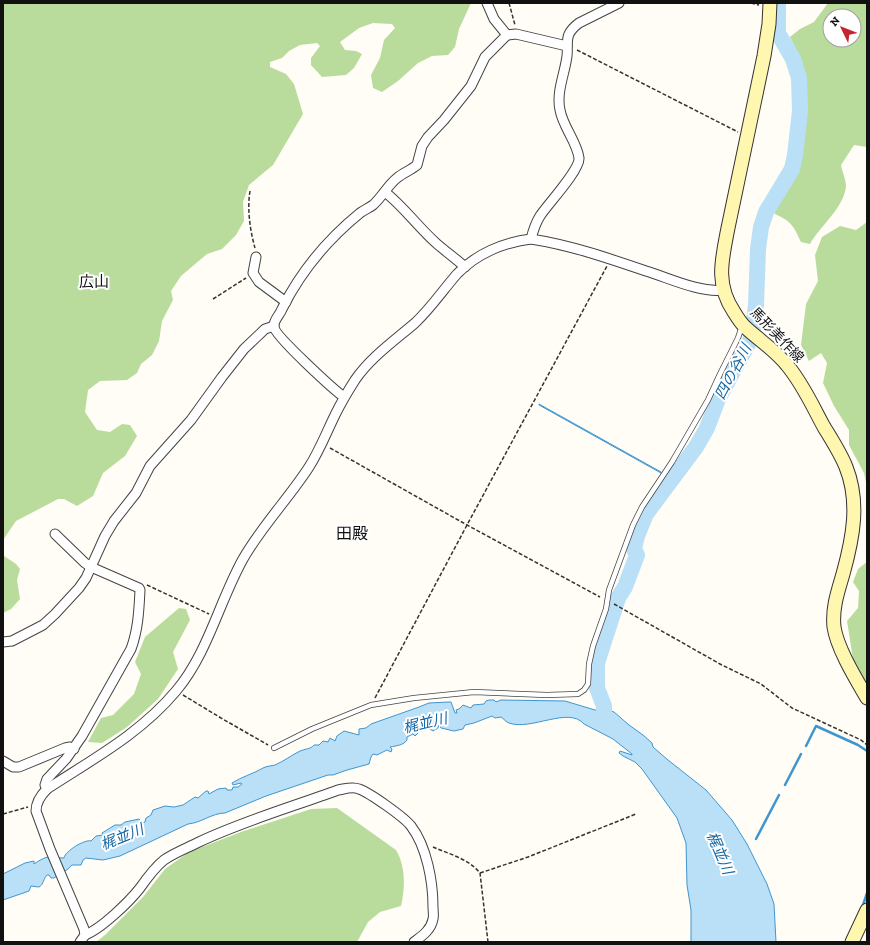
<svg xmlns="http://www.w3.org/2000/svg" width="870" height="945" font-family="'Zilla Slab','Noto Sans JP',serif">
  <rect width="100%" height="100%" fill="#fffdf5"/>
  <g fill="#b9dc9c" fill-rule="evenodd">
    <polygon points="3,3 471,3 459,29 455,47 448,55 432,56 418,63 398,81 382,92 373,88 371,75 380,58 384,40 395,28 392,24 373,23 359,28 340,42 345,50 356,51 362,54 354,68 346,75 322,77 311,65 311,58 320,46 317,43 300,45 289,51 282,58 270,62 270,67 286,74 294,84 303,114 273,165 249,185 243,202 244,221 236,235 222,249 207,254 181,276 171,291 173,300 162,321 159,341 152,355 141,364 137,373 127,380 100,381 88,390 85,412 97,430 110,432 122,424 130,425 137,436 125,456 103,473 93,496 77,506 64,499 58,499 16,521 3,540"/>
    <path d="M828,3H867V147L854,145L841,165C842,171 846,180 846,186C844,208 820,226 810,244L801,242C793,225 792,222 775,214V203L790,181L797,161L802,116L804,86L800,57L790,37L800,29L814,22ZM830,16H854V40H830Z"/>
    <polygon points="867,222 867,487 864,473 849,445 849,430 834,406 823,383 827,363 821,353 809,361 801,345 806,304 818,281 815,255 822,237 840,226 856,230"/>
    <polygon points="3,551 4,556 16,564 20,569 17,580 20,599 11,609 3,613"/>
    <polygon points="867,562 867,684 853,659 847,621 858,608 859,591 853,582 858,569"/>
    <polygon points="179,608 186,609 190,620 173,652 178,669 158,699 127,727 102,743 88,742 101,718 113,715 134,694 141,674 135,662 145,637"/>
    <path d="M337,808L396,850C406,867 405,888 401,906L380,912L368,922L357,942H96L105,935L143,897L165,869L189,852L241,832L311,809Z"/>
  </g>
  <g fill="#b9e0f7" stroke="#3f96cf">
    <polygon points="539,404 661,472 661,473 539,405"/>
    <path d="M489,700H494L496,702L501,700L565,701L595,710H598L600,707L614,712L629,725L643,735L652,743L653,747L668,760L706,790L732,820L747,844L767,884L774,904L776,942H691V910L687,885L686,843L677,818L642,769L635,762L623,756L619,753L620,751L632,755V754L613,739L584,724C569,706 531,731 509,723C506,722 504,719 501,717L495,718L492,716L474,723L465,725L463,729L454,731L441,728L439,724L438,728L433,731L428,728L421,731L418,729V733L415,736L413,734L407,737V740C404,745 396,746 390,747L392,749L391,752L387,750L377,755L373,754L371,757L369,764L347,770L333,775H328L266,796L225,813C212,813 201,823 188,824L120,856L103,860L86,858L83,860L81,865H72L68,869L54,878H51L49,875H47C43,879 44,884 39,887L31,886L29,891L3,900V874L25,863L34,861V864C40,860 46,856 53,857C57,857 59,858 64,858C65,851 85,839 91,841L96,836L103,835L102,833L115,825H121L125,822L139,819L140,820L141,823L145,822L146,818L151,815L153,810L165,806L174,807L183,805L195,797L198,798L206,791H208L209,794L218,789L226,788L227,790H232L233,787H238L242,784L241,783L233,785L232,783C241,777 253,774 263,768C267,766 271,766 275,765C284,761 292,755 300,751C305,749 311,749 314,745H319L323,741L328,742L330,738L335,741L337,736L344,731L359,735V729L366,728L371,724L419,707L429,703L449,702H451L455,713H457L456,710L459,709L463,705L471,708L473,705L484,704L486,701Z"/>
  </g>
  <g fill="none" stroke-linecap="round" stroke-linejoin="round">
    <g stroke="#3f96cf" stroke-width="2.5">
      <polyline points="806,746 816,726 858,745 867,751"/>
      <polyline points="785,785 801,754"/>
      <polyline points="756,839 779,795"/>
      <polyline points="862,908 867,893"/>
    </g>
    <polyline stroke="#b9e0f7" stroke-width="16" points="604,722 604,706 597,688 597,663 618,598 625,587 637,555 634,549 637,536 646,514 696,447 707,428 718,399 752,337 756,305 758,249 761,227 766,212 792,169 795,155 800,111 799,78 793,59 778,33 778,3"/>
    <defs>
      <polyline id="service" points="274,748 312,729 371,705 414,698 474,692 547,695 578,694 584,690 588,684 589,664 593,646 606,609 609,590 633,525 642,507 672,462 708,400 720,374 738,338 742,326"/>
      <g id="minor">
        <polyline points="487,3 494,19 507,35 516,34 567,46"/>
        <path d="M619,3L579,23C575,26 571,30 569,34C566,41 568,49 567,56C565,73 556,92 560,110C563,127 577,142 579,158C580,170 547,205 540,216C535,224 533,231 531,239C570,245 608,258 646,271C669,278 700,293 723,290"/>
        <path d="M385,192C404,207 418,227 436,243C445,251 455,258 465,267"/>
        <polyline points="256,257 253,273 259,282 286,302"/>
        <path d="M344,397C334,390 275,336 274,327C273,320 280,315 282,309C301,271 328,239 360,213C364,210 369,208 373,205C382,197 388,185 397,178C403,173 411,170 417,165L422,146L428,137L444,120L471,86L485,57L507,35"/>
        <polyline points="3,642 12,641 43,625 55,614 79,588 86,578 105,536 114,521 136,493 150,466 191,420 222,377 244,349 265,329 274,326"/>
        <polyline points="3,761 13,767 19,767 65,748 70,747 74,749"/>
        <path d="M47,789L45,785L47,779L66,759L82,736L131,649C138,630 139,611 140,590L139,588L91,567L85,563L55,534"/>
        <path d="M85,935C101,929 129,902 140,888C147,878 154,868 164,860C174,853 187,848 199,842C243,821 292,807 338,790C345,789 352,786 359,789C370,793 404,817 411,826C427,847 433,882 433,907C433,911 434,916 433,919C431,930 422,936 414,942"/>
        <path d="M80,942L85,935L84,929L50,849L36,811C36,802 41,795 47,789C93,759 141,733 176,691C208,653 219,602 243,559C261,527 289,498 309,467C320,450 327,431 336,413C342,401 348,391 355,380C371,357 394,341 415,323C431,308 443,290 457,274C476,254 504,242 531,239"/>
      </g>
      <g id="secondary">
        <path d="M770,3L769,24L764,56L728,228C722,259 715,284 734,312C737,317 741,323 745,327C759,340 775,350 787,365C803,384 813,407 824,427C832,440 841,454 846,467C860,502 853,538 843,574C838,591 832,608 834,627C837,648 856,679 867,698"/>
        <polyline points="852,942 867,910"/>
      </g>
    </defs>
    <use href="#service" stroke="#444" stroke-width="6"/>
    <use href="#minor" stroke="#444" stroke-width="11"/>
    <use href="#secondary" stroke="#333" stroke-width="15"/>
    <g stroke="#333" stroke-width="1.5" stroke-dasharray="4 2" stroke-linecap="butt">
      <polyline points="509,3 515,25"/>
      <polyline points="751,3 759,5"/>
      <polyline points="577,50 738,132"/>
      <path d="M250,191C247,209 250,230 255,248"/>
      <polyline points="213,299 246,278"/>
      <polyline points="330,448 467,525 600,597"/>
      <polyline points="147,585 209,614"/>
      <polyline points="614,604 720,664 761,684 792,708 861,740 867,745"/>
      <polyline points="183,695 221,718 268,745"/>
      <polyline points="375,698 467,525 607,266"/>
      <polyline points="3,814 28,807"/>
      <path d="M433,847C449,854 469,859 480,873L488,942"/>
      <polyline points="480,873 528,857 636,814"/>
    </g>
    <use href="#service" stroke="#fff" stroke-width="4.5"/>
    <use href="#minor" stroke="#fff" stroke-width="9"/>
    <use href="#secondary" stroke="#fff6b0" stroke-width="13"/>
  </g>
  <g text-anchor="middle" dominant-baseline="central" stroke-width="4" stroke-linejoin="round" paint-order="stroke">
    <g font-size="14" fill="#111" stroke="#fff">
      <text transform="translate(777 335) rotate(46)">馬形美作線</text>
    </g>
    <g font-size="15" fill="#111" stroke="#fff">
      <text x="94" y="282">広山</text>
    </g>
    <g font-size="15" font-style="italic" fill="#1768a6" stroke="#fff">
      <text transform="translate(733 372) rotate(-62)">四の谷川</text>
      <text transform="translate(425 723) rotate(-13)">梶並川</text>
      <text transform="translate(122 837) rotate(-22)">梶並川</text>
      <text transform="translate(720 853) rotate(67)">梶並川</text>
    </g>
    <g font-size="16" fill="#111" stroke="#fff">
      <text x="352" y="533">田殿</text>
    </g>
  </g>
  <rect width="870" height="945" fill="none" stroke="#111111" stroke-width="8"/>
  <g transform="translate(842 28) rotate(313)"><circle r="19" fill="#ffffff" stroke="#a0a0a0"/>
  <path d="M0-3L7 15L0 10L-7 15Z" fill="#c4262e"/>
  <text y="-6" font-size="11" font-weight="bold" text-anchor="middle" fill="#111111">N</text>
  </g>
</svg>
